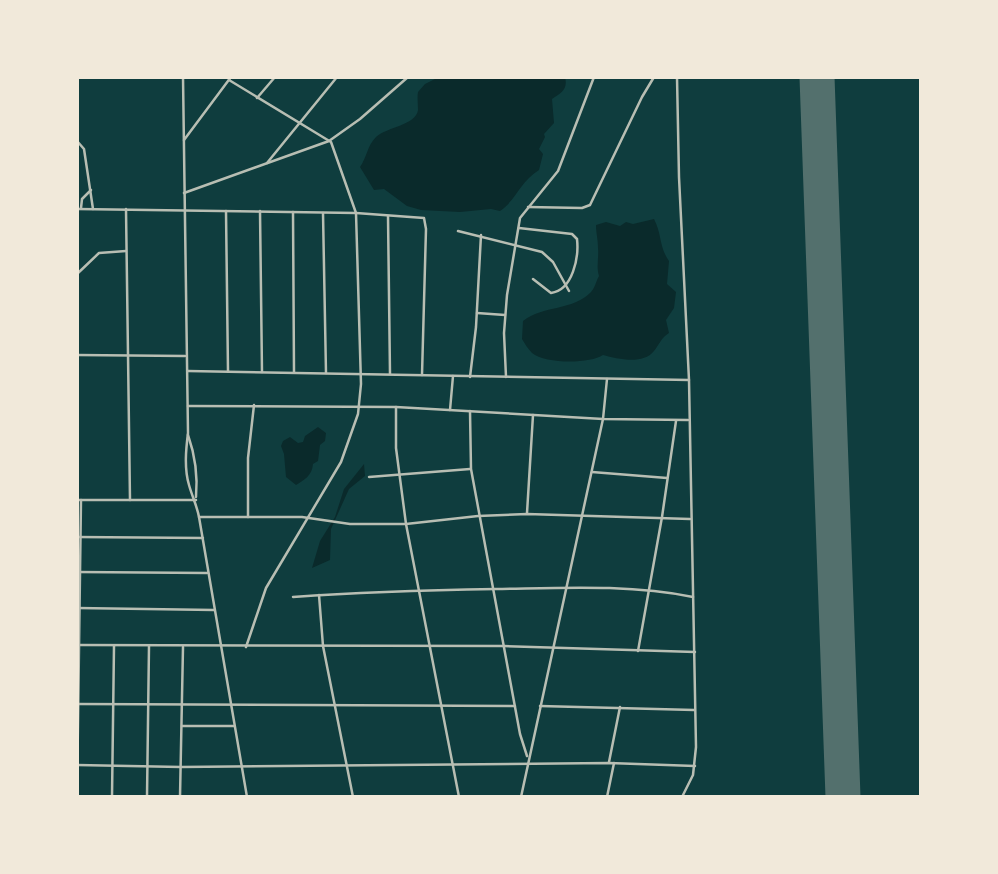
<svg xmlns="http://www.w3.org/2000/svg" width="998" height="874" font-family="'Space Grotesk',sans-serif">
  <rect width="100%" height="100%" fill="#0f3d3e"/>
  <g fill="#0a2a2b">
    <path d="M439,77H565C568,89 562,93 552,99L554,123L544,134L545,137L539,149L543,154L539,170C519,183 517,199 500,211L491,209L460,212L421,210L407,206L384,189L374,190L360,167C367,157 367,146 376,137C387,127 416,125 418,110C418,104 417,98 418,92L425,84Z"/>
    <path d="M654,219C662,234 659,247 669,261L667,284L676,292L674,308L666,320L669,333C661,338 659,345 654,351C643,365 618,359 603,355C590,364 545,364 532,353C528,349 525,344 522,339L523,321C543,305 573,311 591,292C595,288 596,281 599,276C596,267 599,258 598,248C598,239 596,233 596,225L606,222L620,226L626,222L633,224Z"/>
    <path d="M318,427L326,433L325,441L320,445L318,461L313,464C312,476 304,480 296,485L286,477L284,454L281,446L283,441L290,437L298,443L303,442L305,436Z"/>
    <polygon points="364,464 365,476 349,489 331,529 330,560 312,568 320,541 335,517 344,489"/>
  </g>
  <g fill="none" stroke-linecap="round" stroke-linejoin="round">
    <polyline stroke="#53706d" stroke-width="35" points="817,77 843,797"/>
    <g stroke="#b8beb3" stroke-width="2.5">
      <polyline points="677,77 679,177 689,380 696,747 693,775 682,797"/>
      <polyline points="229,80 331,142 356,213 361,384 358,414 341,462 266,588 246,647"/>
      <polyline points="257,98 275,77"/>
      <polyline points="184,140 231,77"/>
      <polyline points="77,141 84,149 93,209"/>
      <polyline points="267,163 337,77"/>
      <polyline points="528,207 582,208 590,205 642,97 654,77"/>
      <polyline points="81,208 82,199 91,190"/>
      <polyline points="77,209 356,213 424,218 426,229 422,375"/>
      <polyline points="126,209 130,500"/>
      <polyline points="226,211 228,371"/>
      <polyline points="260,211 262,372"/>
      <polyline points="293,212 294,372"/>
      <polyline points="323,213 326,373"/>
      <polyline points="388,216 390,374"/>
      <path d="M519,228L572,234L577,239C579,257 573,290 551,293L533,279"/>
      <polyline points="458,231 542,252 553,262 569,291"/>
      <polyline points="77,274 99,253 126,251"/>
      <polyline points="477,313 505,315"/>
      <polyline points="77,355 185,356"/>
      <polyline points="188,371 689,380"/>
      <polyline points="470,377 476,327 481,235"/>
      <polyline points="506,377 504,333 507,295 520,218 558,171 594,77"/>
      <polyline points="188,406 396,407 603,419 688,420"/>
      <polyline points="396,407 396,448 406,524 459,797"/>
      <polyline points="450,410 453,376"/>
      <polyline points="470,411 471,469 520,734 527,756"/>
      <polyline points="592,472 667,478"/>
      <polyline points="369,477 470,469"/>
      <polyline points="77,500 196,500"/>
      <polyline points="527,513 533,415"/>
      <polyline points="199,517 302,517 350,524 406,524 478,516 527,514 690,519"/>
      <polyline points="248,517 248,458 254,405"/>
      <polyline points="77,537 203,538"/>
      <polyline points="77,572 207,573"/>
      <polyline points="319,595 323,646 353,797"/>
      <path d="M293,597C360,592 428,590 496,589C561,588 629,584 693,597"/>
      <polyline points="77,608 214,610"/>
      <polyline points="77,645 504,646 695,652"/>
      <polyline points="638,651 662,517 676,421"/>
      <polyline points="77,704 515,706"/>
      <polyline points="540,706 694,710"/>
      <polyline points="182,726 234,726"/>
      <polyline points="609,762 620,707"/>
      <polyline points="77,765 181,767 609,763 695,766"/>
      <polyline points="77,797 81,500"/>
      <polyline points="112,797 114,646"/>
      <polyline points="147,797 149,646"/>
      <polyline points="180,797 183,647"/>
      <polyline points="521,797 603,419 607,379"/>
      <polyline points="607,797 614,763"/>
    </g>
    <g stroke="#b8beb3" stroke-width="2.5">
      <path d="M183,77L188,433C186,449 184,468 189,485C192,496 197,506 199,517L247,797"/>
      <polyline points="184,193 329,141 360,119 408,77"/>
      <path d="M188,435C195,455 198,475 196,497"/>
    </g>
  </g>
  <rect width="998" height="874" fill="none" stroke="#f1e9da" stroke-width="158"/>
</svg>
